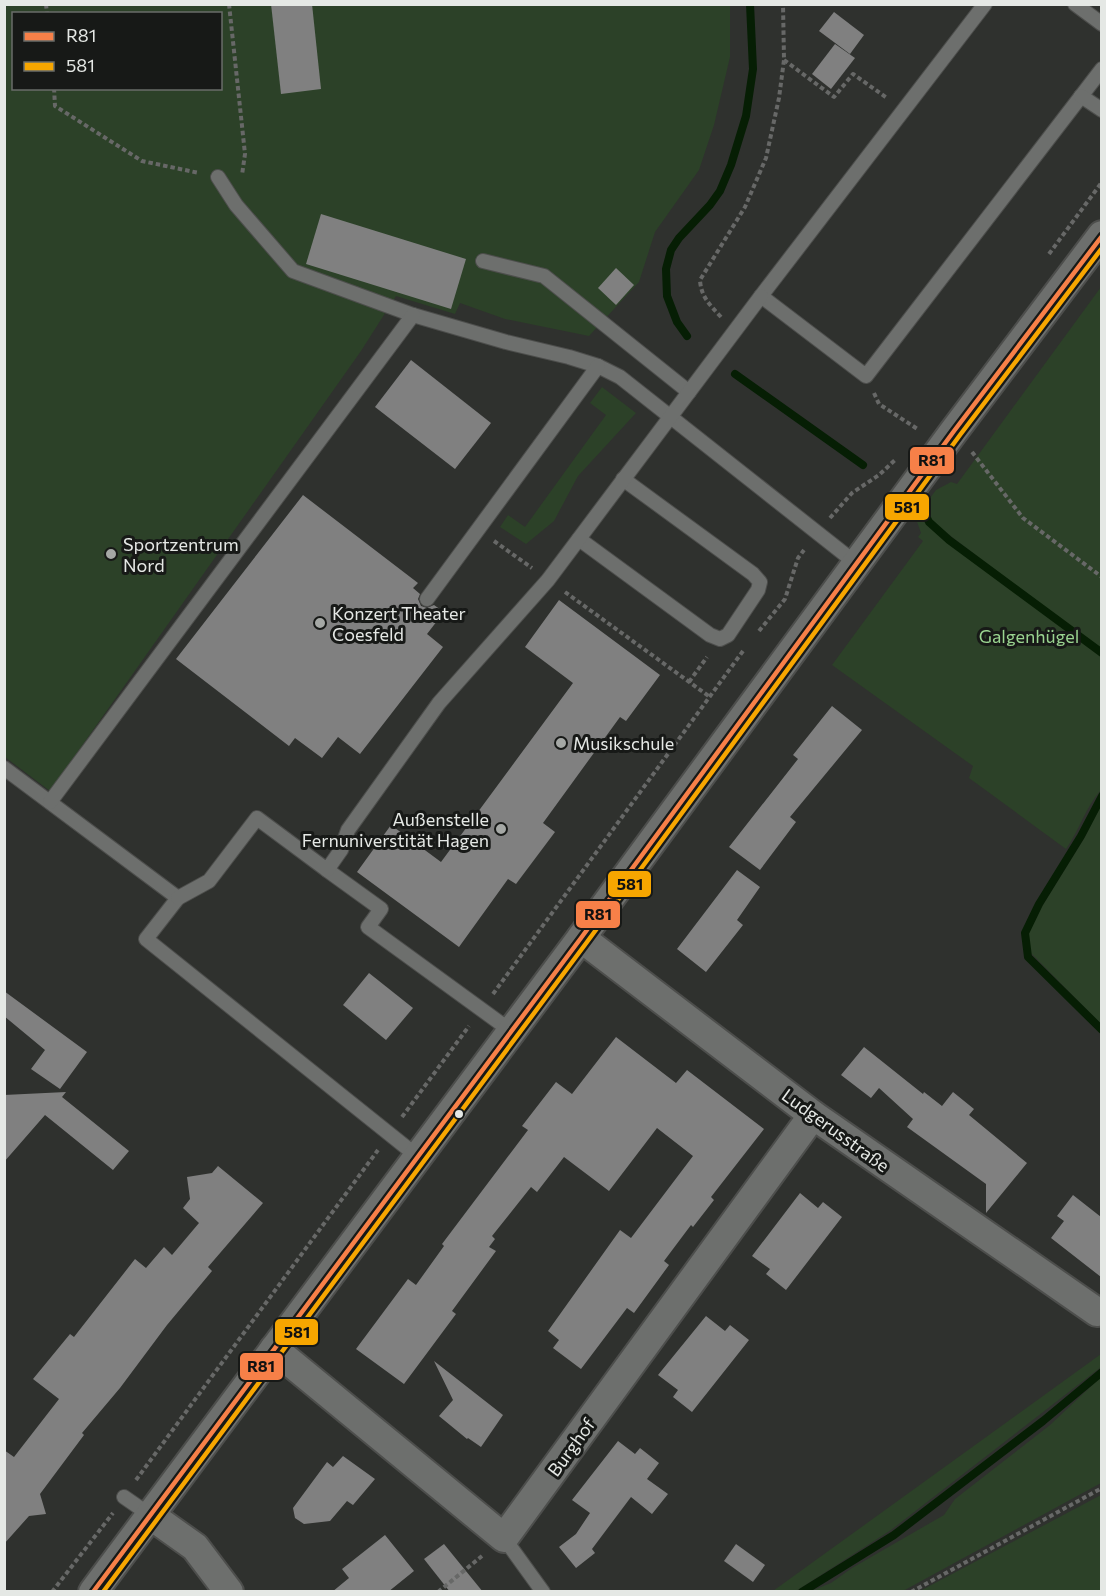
<svg xmlns="http://www.w3.org/2000/svg" width="1106" height="1596" font-family="Commissioner,sans-serif">
  <rect width="100%" height="100%" fill="#2f312e"/>
  <g fill="#2c4128" fill-rule="evenodd">
    <path d="M5,5H730V57L714,125L699,170L655,232L639,282L589,336L505,319L460,303L455,314L396,296L361,351L50,791L5,757ZM14,14H220V88H14Z"/>
    <path d="M1101,287V648L1065,622L1068,632L1101,657V790C1086,806 1079,831 1066,849L969,778L973,766L832,665L923,541L918,537L921,533L916,519L922,511L928,524L946,542L1022,598H1032L931,521L924,506L936,490L951,482L957,484Z"/>
    <polygon points="602,387 636,413 578,476 554,521 526,544 500,527 508,515 525,527 606,415 590,403"/>
    <polygon points="1101,804 1101,1024 1031,953 1027,937 1041,908 1085,837"/>
    <polygon points="1101,1354 1101,1367 891,1530 796,1591 773,1591"/>
    <polygon points="1101,1377 1101,1483 903,1591 811,1591 831,1583 852,1568 944,1515 955,1499 1050,1425"/>
    <polygon points="1101,1495 1101,1591 920,1591"/>
  </g>
  <g fill="none" stroke-linecap="round" stroke-linejoin="round">
    <g stroke="#061e04" stroke-width="8">
      <polyline points="687,336 677,322 667,296 666,269 671,250 679,238 710,205 720,191 731,165 746,116 753,69 750,4"/>
      <polyline points="735,374 863,465"/>
      <polyline points="923,510 929,522 949,540 1102,653"/>
      <polyline points="1102,796 1081,836 1039,904 1025,933 1028,957 1102,1030"/>
      <polyline points="802,1592 894,1535 1043,1421 1102,1372"/>
    </g>
  </g>
  <g fill="#808080">
    <polygon points="271,4 312,4 321,89 281,94"/>
    <polygon points="834,12 864,35 850,54 819,31"/>
    <polygon points="835,44 855,58 831,89 812,74"/>
    <polygon points="321,214 466,259 451,309 306,264"/>
    <polygon points="616,268 634,285 616,305 598,288"/>
    <polygon points="411,360 491,423 455,469 375,407"/>
    <polygon points="303,495 418,583 413,588 420,594 418,599 421,606 427,608 434,605 444,612 427,634 443,647 360,754 338,737 322,758 295,738 289,746 176,659"/>
    <polygon points="559,600 660,675 626,721 620,717 543,823 555,832 516,884 508,879 459,947 357,872 391,825 441,862 573,683 525,647"/>
    <polygon points="832,706 862,730 790,817 796,822 760,870 729,847 798,759 793,755"/>
    <polygon points="737,870 760,887 737,920 743,925 706,972 677,949"/>
    <polygon points="369,973 413,1008 386,1040 343,1005"/>
    <polygon points="4,991 87,1052 60,1089 31,1069 45,1050 4,1016"/>
    <polygon points="616,1037 676,1083 687,1070 764,1129 711,1197 714,1200 693,1227 691,1225 664,1261 669,1265 634,1313 627,1308 581,1369 553,1348 559,1340 548,1331 620,1230 631,1238 693,1156 657,1128 609,1191 564,1157 537,1192 531,1187 492,1236 495,1239 489,1247 496,1251 452,1311 456,1314 404,1384 356,1349 408,1279 416,1285 444,1246 442,1244 528,1130 522,1126 556,1082 572,1094"/>
    <polygon points="864,1047 923,1094 924,1092 942,1106 953,1092 974,1109 969,1115 1027,1163 986,1213 986,1184 907,1127 913,1119 879,1088 871,1098 841,1075"/>
    <polygon points="66,1092 62,1097 129,1151 113,1170 45,1115 4,1162 4,1095"/>
    <polygon points="218,1166 263,1203 208,1267 212,1271 167,1325 120,1388 82,1433 84,1435 40,1494 46,1514 29,1516 4,1544 4,1450 14,1457 59,1399 33,1379 70,1334 74,1337 135,1259 146,1268 164,1247 172,1255 199,1223 183,1208 190,1199 187,1177 212,1173"/>
    <polygon points="800,1193 818,1208 823,1202 842,1217 786,1290 766,1274 770,1269 752,1256"/>
    <polygon points="1073,1195 1101,1217 1101,1277 1051,1238 1064,1221 1057,1216"/>
    <polygon points="706,1316 725,1331 730,1325 749,1340 692,1412 673,1397 678,1390 658,1375"/>
    <polygon points="434,1361 503,1415 481,1447 468,1438 467,1439 439,1416 453,1400"/>
    <polygon points="618,1441 635,1454 640,1448 659,1463 647,1479 668,1494 652,1514 631,1497 592,1549 595,1553 576,1568 559,1547 576,1534 590,1513 572,1500"/>
    <polygon points="343,1456 375,1479 353,1505 347,1501 330,1521 304,1524 295,1518 293,1508 327,1462 333,1467"/>
    <polygon points="385,1535 414,1571 388,1592 332,1592 349,1578 342,1569"/>
    <polygon points="444,1544 483,1592 450,1592 424,1559"/>
    <polygon points="736,1544 765,1565 753,1582 724,1561"/>
  </g>
  <g fill="none" stroke-linecap="round" stroke-linejoin="round">
    <defs>
      <g id="lane">
        <polyline points="985,4 761,296 866,376 1102,69"/>
        <polyline points="1075,4 1102,24"/>
        <polyline points="1081,96 1102,110"/>
        <polyline points="218,177 236,205 293,271 413,315 506,342 569,357 598,366 620,377 857,564"/>
        <polyline points="483,261 544,276 689,392"/>
        <polyline points="579,539 710,635 720,639 728,635 758,590 760,582 753,574 623,479"/>
        <polyline points="427,599 598,366"/>
        <polyline points="4,768 178,898 146,939 417,1156"/>
        <polyline points="50,802 413,315"/>
        <polyline points="327,870 381,909 368,927 511,1031"/>
        <polyline points="178,898 209,881 257,818 327,870 341,850 348,830 439,703 548,580 761,296"/>
        <polyline points="124,1497 150,1515"/>
        <polyline points="504,1538 543,1592"/>
      </g>
      <g id="street">
        <polyline points="581,938 813,1115 1097,1312"/>
        <polyline points="274,1349 504,1538 813,1115"/>
        <polyline points="150,1515 195,1547 229,1592"/>
        <polyline points="93,1592 581,938 954,431 1102,235"/>
      </g>
    </defs>
    <use href="#lane" stroke="#4d4e4c" stroke-width="16"/>
    <use href="#street" stroke="#4d4e4c" stroke-width="32"/>
    <g stroke="#676867" stroke-width="4" stroke-dasharray="4.5 3" stroke-linecap="butt">
      <polyline points="46,4 47,14"/>
      <polyline points="229,4 245,154 242,175"/>
      <polyline points="784,60 834,97 853,74 887,98"/>
      <polyline points="54,88 55,106 142,161 199,173"/>
      <polyline points="1049,254 1102,182"/>
      <path d="M721,317C710,305 701,297 700,280L745,207L766,158L779,98L784,60L783,4"/>
      <polyline points="874,393 879,404 919,430"/>
      <polyline points="972,452 1023,518 1102,577"/>
      <polyline points="830,518 852,493 879,475 895,460"/>
      <polyline points="494,541 532,568"/>
      <polyline points="565,592 710,697"/>
      <polyline points="759,631 785,599 798,558 804,550"/>
      <polyline points="689,682 707,657"/>
      <polyline points="493,994 743,651"/>
      <polyline points="402,1117 469,1026"/>
      <polyline points="136,1480 378,1150"/>
      <polyline points="52,1592 113,1513"/>
      <polyline points="438,1592 482,1556"/>
      <polyline points="911,1592 1102,1488"/>
    </g>
    <use href="#lane" stroke="#6d6f6d" stroke-width="14"/>
    <use href="#street" stroke="#6d6f6d" stroke-width="28"/>
    <defs>
      <polyline id="bus-1" points="93,1592 581,938 954,431 1102,236"/>
      <polyline id="bus-2" points="103,1592 587,942 960,435 1102,248"/>
    </defs>
    <use href="#bus-1" stroke="#171917" stroke-width="9"/>
    <use href="#bus-2" stroke="#171917" stroke-width="9"/>
    <use href="#bus-1" stroke="#f78048" stroke-width="4.5"/>
    <use href="#bus-2" stroke="#f7a600" stroke-width="4.5"/>
  </g>
  <g fill="#a5a8a5" stroke="#171917" stroke-width="2">
    <circle cx="111" cy="554" r="6"/>
    <circle cx="320" cy="623" r="6"/>
    <circle cx="561" cy="743" r="6"/>
    <circle cx="501" cy="829" r="6"/>
  </g>
  <circle fill="#e5e8e5" stroke="#171917" stroke-width="2" cx="459" cy="1114" r="5"/>
  <g text-anchor="middle" dominant-baseline="central" stroke-width="6" stroke-linejoin="round" paint-order="stroke">
    <g font-size="18" fill="#e5e8e5" stroke="#171917" text-anchor="start">
      <text x="123" y="544">Sportzentrum<tspan x="123" dy="21">Nord</tspan></text>
      <text x="332" y="613">Konzert Theater<tspan x="332" dy="21">Coesfeld</tspan></text>
      <text x="573" y="743">Musikschule</text>
      <text x="489" y="819" text-anchor="end">Außenstelle<tspan x="489" dy="21">Fernuniverstität Hagen</tspan></text>
    </g>
    <g font-size="18" fill="#9ad490" stroke="#171917">
      <text x="1029" y="636">Galgenhügel</text>
    </g>
    <g font-size="18" fill="#e5e8e5" stroke="#171917">
      <text transform="translate(836 1130) rotate(36)">Ludgerusstraße</text>
      <text transform="translate(571 1447) rotate(-54)">Burghof</text>
    </g>
  </g>
  <g stroke="#171917" stroke-width="2">
    <rect x="909" y="446" width="46" height="29" rx="6" fill="#f78048"/>
    <rect x="884" y="493" width="46" height="28" rx="6" fill="#f7a600"/>
    <rect x="607" y="870" width="45" height="28" rx="6" fill="#f7a600"/>
    <rect x="575" y="900" width="46" height="29" rx="6" fill="#f78048"/>
    <rect x="274" y="1318" width="45" height="28" rx="6" fill="#f7a600"/>
    <rect x="239" y="1352" width="45" height="29" rx="6" fill="#f78048"/>
  </g>
  <g font-size="16" text-anchor="middle" font-weight="bold" fill="#111">
    <text x="932" y="466">R81</text>
    <text x="907" y="513">581</text>
    <text x="630" y="890">581</text>
    <text x="598" y="920">R81</text>
    <text x="297" y="1338">581</text>
    <text x="261" y="1372">R81</text>
  </g>
  <rect width="1106" height="1596" fill="none" stroke="#e5e8e5" stroke-width="12"/>
  <rect x="12" y="12" width="210" height="78" fill="#171917" stroke="#696c69" stroke-width="1.5"/>
  <rect x="24" y="32" width="30" height="9" fill="#f78048" stroke="#696c69" stroke-width="1.5"/>
  <text x="66" y="42" font-size="18" fill="#e5e8e5">R81</text>
  <rect x="24" y="62" width="30" height="9" fill="#f7a600" stroke="#696c69" stroke-width="1.5"/>
  <text x="66" y="72" font-size="18" fill="#e5e8e5">581</text>
</svg>
